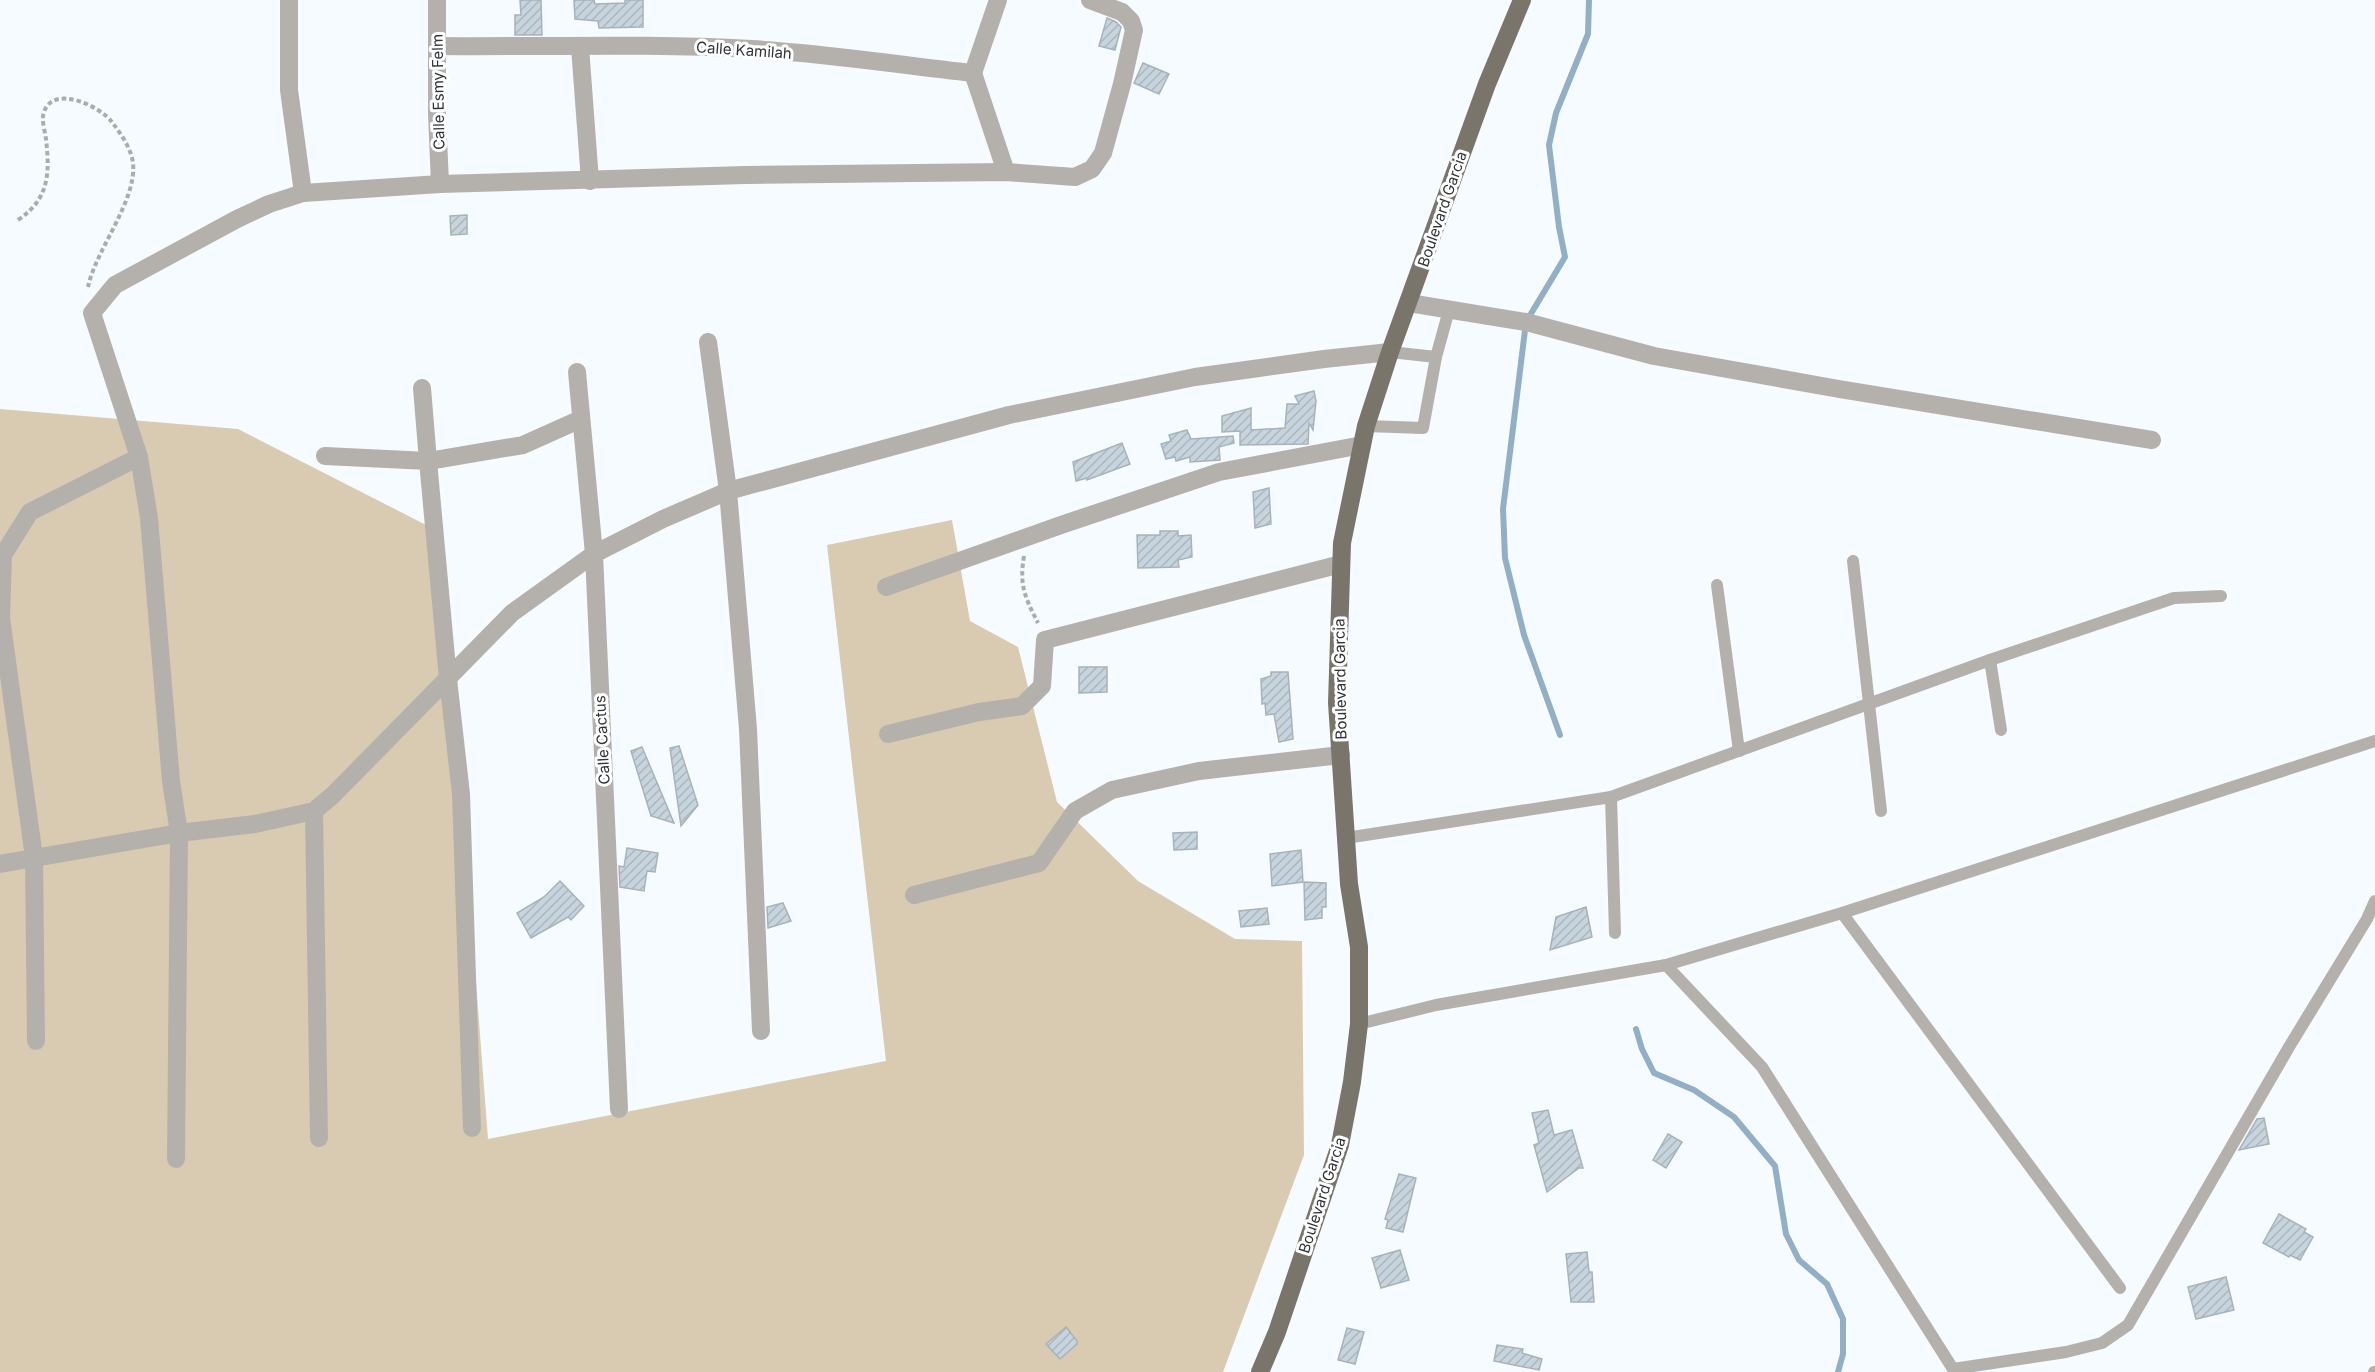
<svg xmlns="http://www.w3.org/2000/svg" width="2375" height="1372" font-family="Inter,sans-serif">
  <defs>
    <pattern id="building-hatch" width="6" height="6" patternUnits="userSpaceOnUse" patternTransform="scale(1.5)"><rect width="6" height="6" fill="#c7d4dd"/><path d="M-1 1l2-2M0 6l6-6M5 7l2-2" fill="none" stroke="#abb7be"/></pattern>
  </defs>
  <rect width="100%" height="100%" fill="#f6fbff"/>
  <polygon fill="#d8cbb1" points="0,409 238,429 432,528 447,604 488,1139 886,1061 827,545 952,520 970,621 1018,647 1057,802 1138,881 1235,939 1302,941 1304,1155 1223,1372 0,1372"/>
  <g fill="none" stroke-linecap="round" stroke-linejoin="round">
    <g stroke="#92afc5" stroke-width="6">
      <polyline points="1560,735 1524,635 1505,558 1503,509 1526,322 1565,257 1559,227 1549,145 1556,113 1588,34 1589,0"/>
      <polyline points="1636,1029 1642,1049 1654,1073 1694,1090 1734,1117 1775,1166 1786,1234 1799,1260 1827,1284 1843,1319 1843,1354 1838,1372"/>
    </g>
  </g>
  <g fill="url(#building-hatch)" stroke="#a7b3bc" stroke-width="1.5">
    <polygon points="520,0 541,0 542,35 515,35 515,15 521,15"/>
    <polygon points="574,0 594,0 595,4 625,3 625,0 643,0 643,27 599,28 598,21 575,19"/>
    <polygon points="1107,18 1116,22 1121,27 1115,50 1099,46"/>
    <polygon points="1143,63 1169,74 1159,94 1134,83"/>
    <polygon points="467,215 467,234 451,235 450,216"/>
    <polygon points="1314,391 1316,401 1313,430 1309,423 1308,444 1240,445 1240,431 1222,432 1222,416 1251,408 1251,430 1285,428 1287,404 1299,404 1295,396"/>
    <polygon points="1187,430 1191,439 1233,436 1234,443 1219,447 1220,460 1190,462 1190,457 1176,461 1175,457 1166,459 1161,444 1171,441 1169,435"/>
    <polygon points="1122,443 1130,464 1087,480 1087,478 1076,481 1073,462"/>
    <polygon points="1269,488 1271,524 1255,528 1253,492"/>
    <polygon points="1160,531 1178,531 1178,536 1191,535 1192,557 1178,560 1179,567 1138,568 1137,535 1160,535"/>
    <polygon points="1079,667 1107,667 1107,692 1079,693"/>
    <polygon points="1271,672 1288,672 1293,739 1279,742 1274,714 1266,715 1265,703 1262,704 1261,679 1271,676"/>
    <polygon points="679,746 698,805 681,826 670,748"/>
    <polygon points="642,747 674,823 651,816 631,751"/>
    <polygon points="1197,832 1197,849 1174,850 1173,833"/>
    <polygon points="627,848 658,853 655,872 647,871 644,891 620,887 619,866 624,867"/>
    <polygon points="1301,850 1303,882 1272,886 1270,854"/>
    <polygon points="560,881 584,906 571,920 568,917 531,938 517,913 544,897"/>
    <polygon points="1304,882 1326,883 1326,907 1322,907 1322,918 1305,920"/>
    <polygon points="783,903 791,921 768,928 767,907"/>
    <polygon points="1586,907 1592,937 1550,950 1556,917"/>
    <polygon points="1267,908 1269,924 1241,927 1239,911"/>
    <polygon points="1548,1110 1554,1135 1572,1130 1583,1168 1579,1168 1547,1192 1534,1145 1539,1143 1532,1113"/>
    <polygon points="2264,1118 2269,1144 2239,1150 2257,1119"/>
    <polygon points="1668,1134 1682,1142 1666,1168 1653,1160"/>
    <polygon points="1399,1174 1416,1178 1403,1232 1386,1228 1388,1220 1385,1219"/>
    <polygon points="2279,1214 2306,1229 2304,1232 2313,1237 2300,1260 2290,1255 2289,1257 2263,1243"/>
    <polygon points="1400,1250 1409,1280 1381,1288 1372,1258"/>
    <polygon points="1587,1252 1589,1272 1592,1272 1594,1302 1571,1302 1566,1254"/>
    <polygon points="2226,1277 2234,1310 2196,1319 2188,1287"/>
    <polygon points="1066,1327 1077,1341 1077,1344 1060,1359 1046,1344"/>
    <polygon points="1347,1328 1364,1332 1355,1364 1338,1360"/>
    <polygon points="1497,1345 1523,1349 1522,1353 1542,1359 1539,1370 1494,1361"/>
  </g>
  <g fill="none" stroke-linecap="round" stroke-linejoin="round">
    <g stroke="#a8adb1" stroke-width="4" stroke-dasharray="4.5 3" stroke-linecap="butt">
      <path d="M18,220C49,199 50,174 46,139C45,131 41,120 44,112C53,84 100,106 112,122C121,134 131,148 133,163C137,201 96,249 88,287"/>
      <path d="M1024,556C1019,586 1025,597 1038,623"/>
    </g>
    <g stroke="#b4b1ac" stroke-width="12">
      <polyline points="1390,352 1436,357"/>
      <polyline points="1366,426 1423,428 1436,357 1449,310"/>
      <polyline points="1853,561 1881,811"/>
      <polyline points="1717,585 1739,751"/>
      <polyline points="1990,660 2001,730"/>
      <polyline points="1611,797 1615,933"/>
      <polyline points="1346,838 1611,797 1990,660 2174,598 2221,596"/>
      <polyline points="1842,913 2120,1288"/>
      <polyline points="1666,965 1842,913 2375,741"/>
      <polyline points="1359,1024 1436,1005 1666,965 1762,1067 1953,1369 2066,1352 2102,1343 2128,1325 2289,1047 2367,919 2375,901"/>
      <polyline points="2374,1372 2375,1372"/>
    </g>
    <g stroke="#b4b1ac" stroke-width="18">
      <polyline points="289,0 289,90 303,193"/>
      <polyline points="437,0 437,114 440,184"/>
      <path d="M437,46C542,47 647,43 751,49C825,53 899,65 973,73"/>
      <polyline points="580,47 590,181"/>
      <polyline points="973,73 1006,172"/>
      <polyline points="973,73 998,0"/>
      <polyline points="1409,303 1526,322 1654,356 1839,389 2152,440"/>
      <polyline points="708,342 728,491 748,729 761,1031"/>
      <polyline points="577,372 594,554 619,1109"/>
      <polyline points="422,388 428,461 523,445 581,419"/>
      <polyline points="325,456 428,461 448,679 461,794 472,1128"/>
      <polyline points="886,587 1061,525 1219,472 1362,445"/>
      <polyline points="888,734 979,712 1022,706 1042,686 1045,640 1341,564"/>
      <polyline points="314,811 319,1138"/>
      <polyline points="0,864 179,833 255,824 314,811 333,795 512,613 594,554 663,519 728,491 1009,415 1195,377 1324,359 1390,352"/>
      <polyline points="914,895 1039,863 1075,811 1112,790 1199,771 1341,755"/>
      <polyline points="36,1041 34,857 1,618 3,555 30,512 139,457"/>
      <polyline points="176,1159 179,833 171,781 149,518 139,457 92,313 115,285 237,219 269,204 303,193 440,184 745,175 1006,172 1075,177 1092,169 1103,153 1122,84 1134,30 1131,21 1122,12 1090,0"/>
    </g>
    <polyline stroke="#7a756b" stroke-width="18" points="1260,1372 1277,1332 1340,1145 1352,1082 1359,1024 1359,947 1349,884 1337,703 1342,543 1366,426 1390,352 1487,84 1522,0"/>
  </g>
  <g text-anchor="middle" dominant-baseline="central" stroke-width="6" stroke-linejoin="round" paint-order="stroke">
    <g font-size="15" fill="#2f3438" stroke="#fff">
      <text transform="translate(744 50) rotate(4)">Calle Kamilah</text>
      <text transform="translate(438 92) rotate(-91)">Calle Esmy Felm</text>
      <text transform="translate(1442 209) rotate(-71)">Boulevard Garcia</text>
      <text transform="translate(1340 679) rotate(-91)">Boulevard Garcia</text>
      <text transform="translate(602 740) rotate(-93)">Calle Cactus</text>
      <text transform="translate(1322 1195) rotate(-72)">Boulevard Garcia</text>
    </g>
  </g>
</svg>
